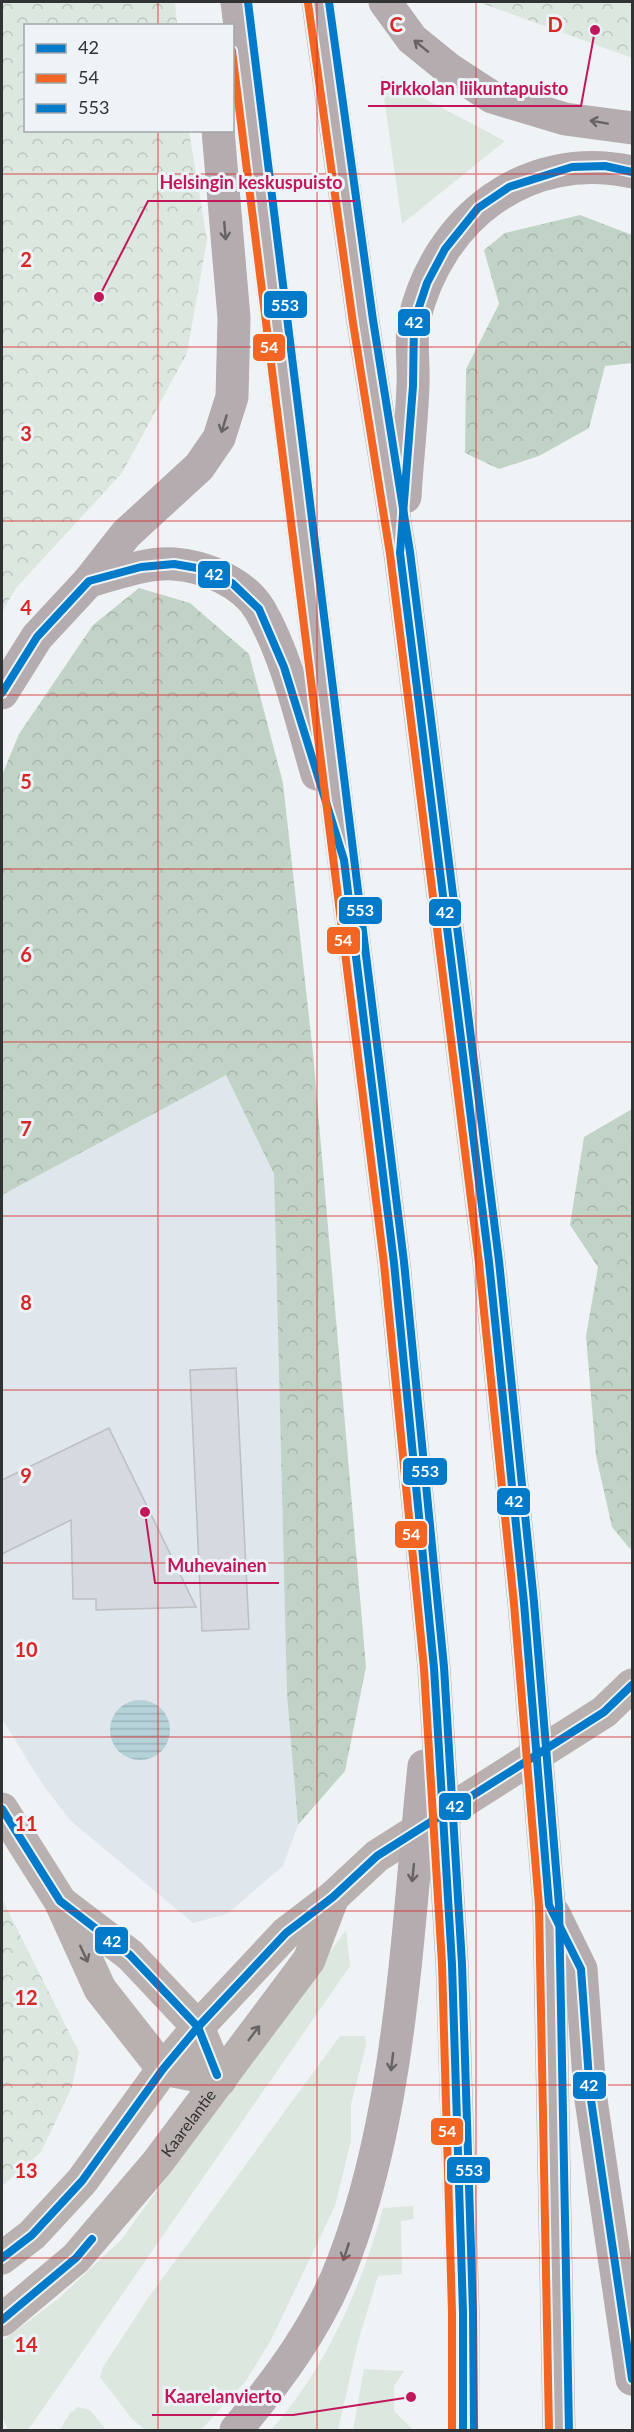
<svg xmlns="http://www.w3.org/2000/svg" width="634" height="2432" font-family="Lato,sans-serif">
  <defs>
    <pattern id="forest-crowns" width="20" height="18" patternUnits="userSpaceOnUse" patternTransform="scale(1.5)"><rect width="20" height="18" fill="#c1d3c6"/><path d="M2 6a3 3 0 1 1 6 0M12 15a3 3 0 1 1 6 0" fill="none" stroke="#a6b6ab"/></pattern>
    <pattern id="park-crowns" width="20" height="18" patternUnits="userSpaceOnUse" patternTransform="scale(1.5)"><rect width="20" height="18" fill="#dce7e0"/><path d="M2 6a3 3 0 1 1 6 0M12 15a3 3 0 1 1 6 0" fill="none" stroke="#bdc7c1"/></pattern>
    <pattern id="water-rules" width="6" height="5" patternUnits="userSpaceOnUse" patternTransform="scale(1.5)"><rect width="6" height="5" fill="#b4d2d8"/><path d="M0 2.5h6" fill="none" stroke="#9bb5ba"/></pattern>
  </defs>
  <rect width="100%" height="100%" fill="#f0f3f5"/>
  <polygon fill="#dfe6ec" points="226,1074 274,1174 287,1695 298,1825 283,1866 227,1914 193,1923 70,1820 43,1785 2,1719 2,1195"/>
  <g fill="#dce7e0">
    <polygon points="381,76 505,141 402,224"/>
    <polygon points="346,1930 350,1966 28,2430 8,2430 2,2416 2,2341 58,2299 121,2240"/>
    <polygon points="340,2036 365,2036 366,2046 351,2104 351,2141 335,2206 271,2340 246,2381 201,2430 145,2430 132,2419 100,2377 103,2367 148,2298"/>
    <path d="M413,2206L414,2219L401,2221L402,2274L378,2276L358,2342L338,2430H271C324,2372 363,2284 383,2208Z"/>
    <polygon points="364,2369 404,2371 394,2386 394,2411 413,2430 353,2430"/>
    <polygon points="78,2407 90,2410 106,2430 60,2430 70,2413"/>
  </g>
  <g fill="url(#forest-crowns)">
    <polygon points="580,215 632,235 632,363 605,366 589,428 539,456 499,469 465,453 466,369 499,304 484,250 505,233"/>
    <polygon points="139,588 190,603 249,654 283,783 313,1053 366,1667 345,1771 298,1825 287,1695 274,1174 226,1075 2,1195 2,775 19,734 93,625"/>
    <polygon points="632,1109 632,1544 630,1549 612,1527 596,1456 586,1336 598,1267 570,1225 584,1137"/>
  </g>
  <g fill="url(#park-crowns)">
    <polygon points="2,2 175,2 177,25 26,26 26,130 189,131 207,240 187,353 122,473 16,588 2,612"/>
    <polygon points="478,2 632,2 632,58 481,3"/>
    <polygon points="2,1899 79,2052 72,2087 41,2152 2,2186"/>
  </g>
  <circle fill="url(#water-rules)" cx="140" cy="1730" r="30"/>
  <g fill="#d4dae0" stroke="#bdbfc1" stroke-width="1.5">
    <polygon points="236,1368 249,1629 202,1631 190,1370"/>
    <polygon points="109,1428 196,1607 96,1610 96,1599 73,1599 71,1520 2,1554 2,1480"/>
  </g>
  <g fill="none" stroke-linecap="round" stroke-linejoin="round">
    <g stroke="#b9b0b0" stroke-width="33">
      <polyline points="2,1809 60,1901 100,1989 163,2069 220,2080"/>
      <polyline points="63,1904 130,1955 198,2027 220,2080"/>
      <polyline points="2,2258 32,2235 82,2181 163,2069 198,2027 286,1933 333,1897 377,1856 604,1712 632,1685"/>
      <path id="s1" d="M2,2320L76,2258L157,2163L309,1960L333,1897"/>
    </g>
    <g stroke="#b4acae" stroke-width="33">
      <polyline points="237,2 394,1263 434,1668 452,1964 463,2312 463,2430"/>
      <polyline points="318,2 363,322 400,553 489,1262 524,1603 549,1905 559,2430"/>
      <polyline points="385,2 412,39 449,69 492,97 565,119 632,128"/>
      <path d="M405,497C407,459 412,422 413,384C414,364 410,340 414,320C438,218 527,149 632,172"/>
      <path d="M89,581C116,574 146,562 174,564C205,566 244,583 260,610C288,659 301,720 317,774"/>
      <polyline points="2,693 37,637 89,581 126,534 199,467 219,438 232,397 234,318 218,130"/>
      <polyline points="554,1914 581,1969 590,2093 632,2379"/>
      <path d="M236,2430C279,2379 319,2325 343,2262C402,2109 407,1928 424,1766"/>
    </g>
    <defs>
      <g id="bus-1">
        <polyline points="632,172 605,166 572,167 509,187 478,208 445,249 427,283 414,322 413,386 400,553 489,1262 524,1603 549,1905 581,1969 590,2093 632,2379"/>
        <polyline points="2,693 37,637 89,581 141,567 174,564 203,569 232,583 259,609 284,667 344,860 394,1263 434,1668 452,1964 463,2312 463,2430"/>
        <polyline points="2,1809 60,1901 130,1955 198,2027 217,2075"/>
        <polyline points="2,2258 32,2235 82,2181 163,2069 198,2027 286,1933 333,1897 377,1856 604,1712 632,1685"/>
        <polyline points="2,2320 76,2258 92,2239"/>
      </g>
      <g id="bus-2">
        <polyline points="308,3 353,323 390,554 479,1263 514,1604 539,1906 549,2430"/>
        <polyline points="232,51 384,1264 424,1669 442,1964 452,2312 452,2430"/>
      </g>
      <g id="bus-3">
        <polyline points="248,2 404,1262 444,1667 462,1964 473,2312 474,2430"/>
        <polyline points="329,2 373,320 410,552 499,1261 534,1602 559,1905 569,2430"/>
      </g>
    </defs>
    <use href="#bus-1" stroke="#eef3f7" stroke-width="12"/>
    <use href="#bus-2" stroke="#eef3f7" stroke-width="12"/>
    <use href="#bus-3" stroke="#eef3f7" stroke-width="12"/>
    <use href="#bus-1" stroke="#007ac9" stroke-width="8"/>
    <use href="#bus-2" stroke="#f26522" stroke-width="8"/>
    <use href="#bus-3" stroke="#007ac9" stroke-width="8"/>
  </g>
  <defs><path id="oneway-shaft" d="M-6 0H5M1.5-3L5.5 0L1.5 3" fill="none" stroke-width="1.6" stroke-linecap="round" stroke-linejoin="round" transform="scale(1.5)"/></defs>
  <g stroke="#656365">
    <use href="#oneway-shaft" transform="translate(421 46) rotate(-141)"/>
    <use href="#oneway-shaft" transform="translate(599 122) rotate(-170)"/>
    <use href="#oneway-shaft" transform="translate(225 231) rotate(85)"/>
    <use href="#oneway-shaft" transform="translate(224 424) rotate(107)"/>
    <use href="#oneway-shaft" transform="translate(413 1873) rotate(96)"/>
    <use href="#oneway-shaft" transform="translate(392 2062) rotate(97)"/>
    <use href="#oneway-shaft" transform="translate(346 2252) rotate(108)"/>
  </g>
  <g stroke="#676466">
    <use href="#oneway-shaft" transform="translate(84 1954) rotate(65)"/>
    <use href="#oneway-shaft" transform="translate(254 2033) rotate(-53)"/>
  </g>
  <path fill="none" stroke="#d62828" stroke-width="1.5" stroke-opacity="0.55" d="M158,2V26M317,2V2430M476,2V2430M158,130V2430M2,174H632M2,347H632M2,521H632M2,695H632M2,869H632M2,1042H632M2,1216H632M2,1390H632M2,1563H632M2,1737H632M2,1911H632M2,2085H632M2,2258H632"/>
  <g text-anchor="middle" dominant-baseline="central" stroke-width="6" stroke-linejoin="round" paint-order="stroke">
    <g font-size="16" fill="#303234" stroke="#eef3f7">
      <text stroke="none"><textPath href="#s1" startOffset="272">Kaarelantie</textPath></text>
    </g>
  </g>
  <g font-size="20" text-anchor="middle" font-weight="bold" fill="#d62828" stroke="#eef3f7" stroke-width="6" stroke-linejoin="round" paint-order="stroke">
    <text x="396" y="32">C</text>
    <text x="555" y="32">D</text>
    <text x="26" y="267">2</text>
    <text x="26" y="441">3</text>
    <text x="26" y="615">4</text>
    <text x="26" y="789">5</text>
    <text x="26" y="962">6</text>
    <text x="26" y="1136">7</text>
    <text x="26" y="1310">8</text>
    <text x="26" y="1483">9</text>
    <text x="26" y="1657">10</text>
    <text x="26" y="1831">11</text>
    <text x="26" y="2005">12</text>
    <text x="26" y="2178">13</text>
    <text x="26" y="2352">14</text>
  </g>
  <path fill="none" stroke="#c2185b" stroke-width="2" d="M595 30L581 106H368M99 297L148 201H355M145 1512L155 1583H279M411 2397L293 2415H152"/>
  <g fill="#c2185b" stroke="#eef3f7" stroke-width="2">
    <circle cx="595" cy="30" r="6"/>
    <circle cx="99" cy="297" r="6"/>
    <circle cx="145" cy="1512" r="6"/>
    <circle cx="411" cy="2397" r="6"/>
  </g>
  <g font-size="18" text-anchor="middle" font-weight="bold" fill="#c2185b" stroke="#eef3f7" stroke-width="6" stroke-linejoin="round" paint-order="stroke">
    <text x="474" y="95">Pirkkolan liikuntapuisto</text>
    <text x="251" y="189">Helsingin keskuspuisto</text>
    <text x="217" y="1572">Muhevainen</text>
    <text x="223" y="2403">Kaarelanvierto</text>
  </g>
  <g stroke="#eef3f7" stroke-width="2">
    <rect x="263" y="290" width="45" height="29" rx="6" fill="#007ac9"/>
    <rect x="397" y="308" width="34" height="29" rx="6" fill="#007ac9"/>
    <rect x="252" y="333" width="34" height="29" rx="6" fill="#f26522"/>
    <rect x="197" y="560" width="34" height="29" rx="6" fill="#007ac9"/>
    <rect x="338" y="896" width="45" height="29" rx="6" fill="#007ac9"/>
    <rect x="428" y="898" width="34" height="29" rx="6" fill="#007ac9"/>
    <rect x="326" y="926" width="35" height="29" rx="6" fill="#f26522"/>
    <rect x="402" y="1457" width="46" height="29" rx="6" fill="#007ac9"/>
    <rect x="496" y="1487" width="35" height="29" rx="6" fill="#007ac9"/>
    <rect x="394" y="1520" width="34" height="29" rx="6" fill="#f26522"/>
    <rect x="438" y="1792" width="34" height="29" rx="6" fill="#007ac9"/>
    <rect x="94" y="1926" width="35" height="29" rx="6" fill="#007ac9"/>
    <rect x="572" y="2071" width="35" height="29" rx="6" fill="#007ac9"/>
    <rect x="430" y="2117" width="34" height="29" rx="6" fill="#f26522"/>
    <rect x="446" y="2156" width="45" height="28" rx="6" fill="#007ac9"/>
  </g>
  <g font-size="16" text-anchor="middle" font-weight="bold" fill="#fff">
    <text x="285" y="311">553</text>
    <text x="414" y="328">42</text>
    <text x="269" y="353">54</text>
    <text x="214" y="580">42</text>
    <text x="360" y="916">553</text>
    <text x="445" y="918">42</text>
    <text x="343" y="946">54</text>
    <text x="425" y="1477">553</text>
    <text x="514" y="1507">42</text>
    <text x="411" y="1540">54</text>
    <text x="455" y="1812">42</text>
    <text x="112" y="1947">42</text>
    <text x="589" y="2091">42</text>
    <text x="447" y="2137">54</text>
    <text x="469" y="2176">553</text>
  </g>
  <rect width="634" height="2432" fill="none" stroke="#303234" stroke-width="6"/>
  <rect x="24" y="24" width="210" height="108" fill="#eef3f7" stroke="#a2a6a9" stroke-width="1.5"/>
  <rect x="36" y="44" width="30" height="9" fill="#007ac9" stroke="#a2a6a9" stroke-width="1.5"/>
  <text x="78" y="54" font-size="18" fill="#303234">42</text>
  <rect x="36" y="74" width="30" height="9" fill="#f26522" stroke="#a2a6a9" stroke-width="1.5"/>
  <text x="78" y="84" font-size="18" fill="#303234">54</text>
  <rect x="36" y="104" width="30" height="9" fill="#007ac9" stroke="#a2a6a9" stroke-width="1.5"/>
  <text x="78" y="114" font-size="18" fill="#303234">553</text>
</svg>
